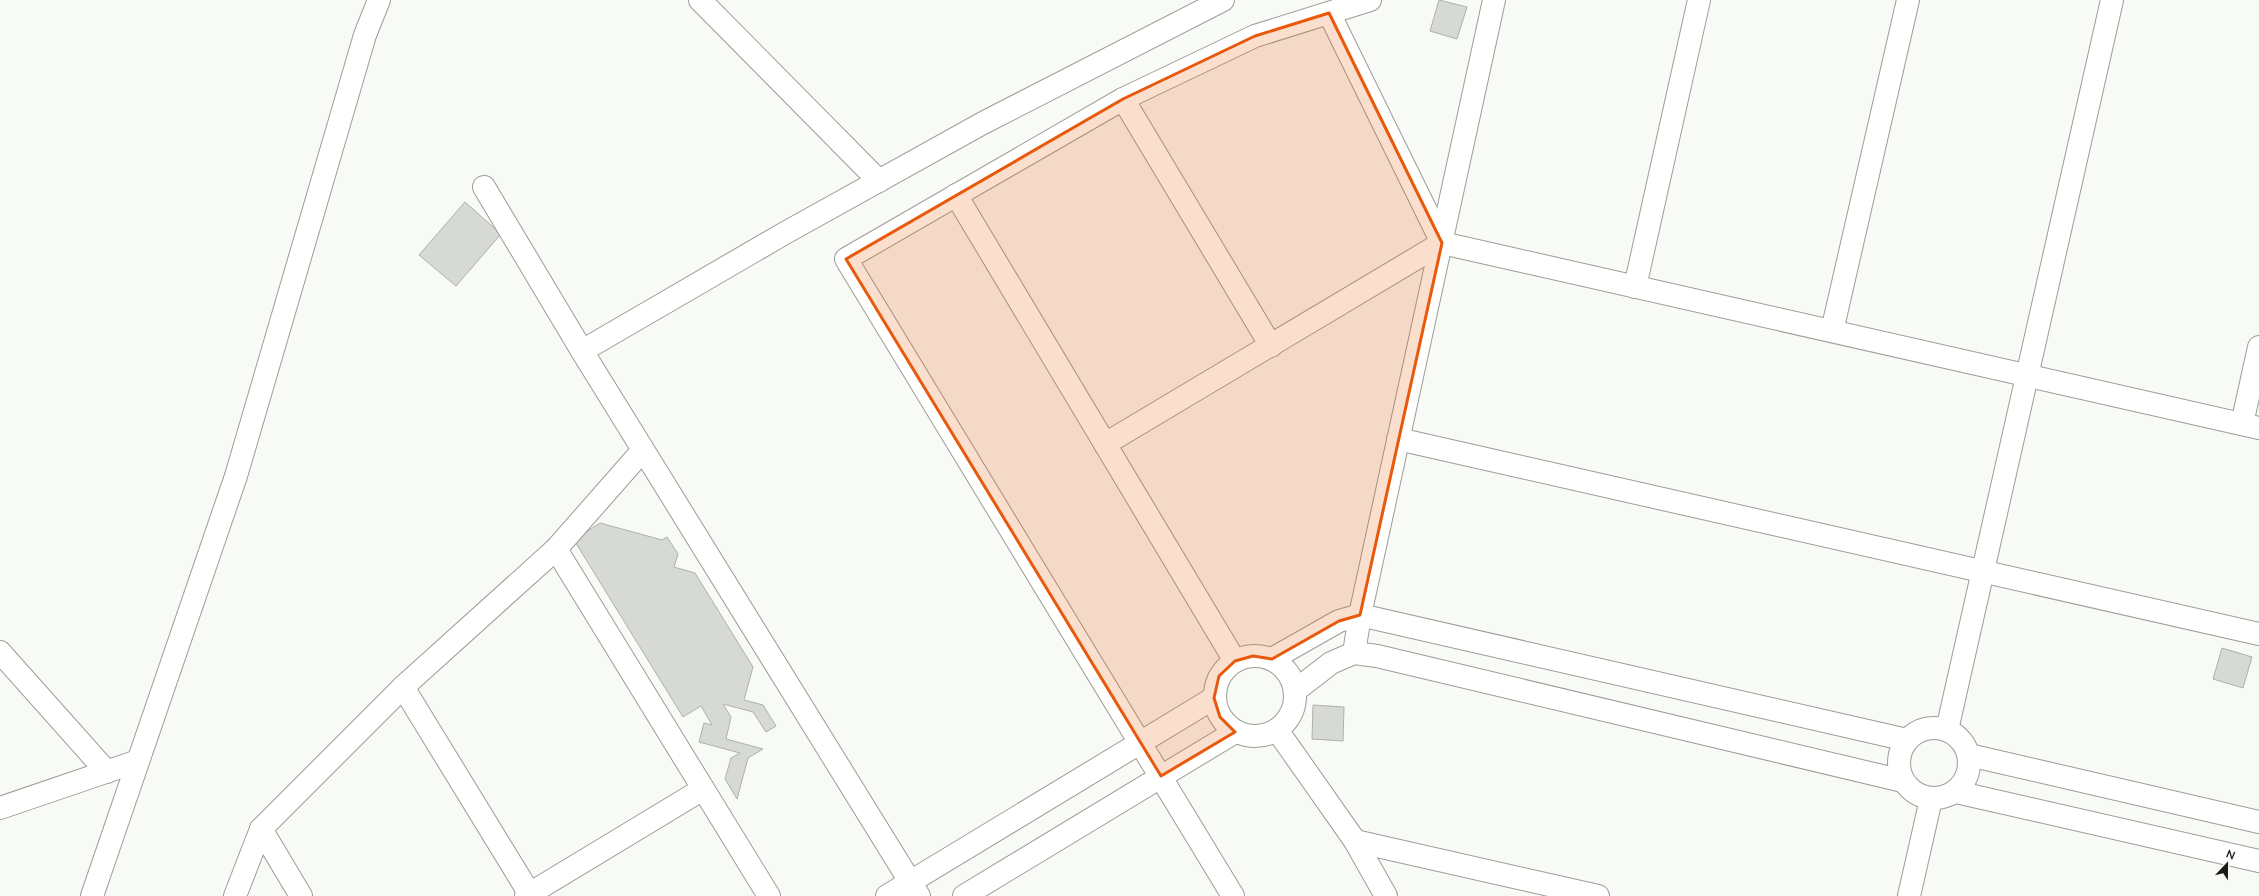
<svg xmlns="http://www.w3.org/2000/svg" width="2259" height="896" font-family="Lato,sans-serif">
  <rect width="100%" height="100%" fill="#f8faf5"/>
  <g fill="#d7d9d4" stroke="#aeb0ab">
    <polygon points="1439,0 1467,7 1457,39 1430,31"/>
    <polygon points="465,202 501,234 456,286 419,255"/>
    <polygon points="600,523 662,540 667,537 678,554 674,567 695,573 753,667 744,700 763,705 776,726 766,732 753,712 723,704 731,717 726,739 763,749 748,758 737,799 725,779 731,758 740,753 699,742 704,723 712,725 701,706 683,717 574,540"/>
    <polygon points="2222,648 2252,657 2243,688 2213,679"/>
    <polygon points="1313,705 1344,707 1343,741 1312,739"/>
  </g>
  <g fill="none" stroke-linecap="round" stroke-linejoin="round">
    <defs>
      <g id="minor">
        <polyline points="700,0 879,181"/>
        <polyline points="1329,13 1442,243"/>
        <polyline points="1123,99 1271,346"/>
        <polyline points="484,187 582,351 919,896"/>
        <polyline points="956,195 1235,661"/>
        <polyline points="1635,287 1699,0"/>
        <polyline points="1832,331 1908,0"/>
        <polyline points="582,351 785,233 983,123 1223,0"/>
        <polyline points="2242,424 2259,347"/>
        <polyline points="1398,439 2259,634"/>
        <polyline points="1105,444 1442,243 2259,428"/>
        <polyline points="556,549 769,896"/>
        <polyline points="0,652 107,772"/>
        <polyline points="1354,653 1360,615 1494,0"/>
        <polyline points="403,687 531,896"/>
        <polyline points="1277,730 1355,841 1386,896"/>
        <polyline points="1947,730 2112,0"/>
        <polyline points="0,808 138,761"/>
        <polyline points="261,829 301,896"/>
        <polyline points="1355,841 1598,896"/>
        <polyline points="235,896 261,829 403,687 556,549 643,450"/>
        <polyline points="526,896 703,789"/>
        <polyline points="1233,896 846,259 1123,99 1255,36 1370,0"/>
        <polyline points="1909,896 1931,799"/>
      </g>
      <g id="tertiary">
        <circle cx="1255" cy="696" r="40"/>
        <polyline points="1272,659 1339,621 1360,615 1907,740"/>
        <polyline points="1296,690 1331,663 1354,653 1377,656 1903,781"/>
        <circle cx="1934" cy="763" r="35"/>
        <polyline points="1969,755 2259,822"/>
        <polyline points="1956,792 2259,861"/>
        <polyline points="92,896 236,476 365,35 379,0"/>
        <polyline points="887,896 1214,698"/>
        <polyline points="964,896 1235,732"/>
      </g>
    </defs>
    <use href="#minor" stroke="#9b9d99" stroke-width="24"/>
    <use href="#tertiary" stroke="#9b9d99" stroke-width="24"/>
    <use href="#minor" stroke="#fff" stroke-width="22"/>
    <use href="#tertiary" stroke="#fff" stroke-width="22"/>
  </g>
  <path fill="#e8590c" fill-opacity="0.2" stroke="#e8590c" stroke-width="3" stroke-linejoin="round" d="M1329,13L1442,243L1360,615L1339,621L1272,659L1253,656L1235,661L1219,676L1214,698L1220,717L1235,732L1161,776L846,259L1123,99L1255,36Z"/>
  <g transform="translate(2227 864) rotate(22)" stroke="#f8faf5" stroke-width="3" paint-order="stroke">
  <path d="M0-3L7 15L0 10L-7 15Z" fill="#1a1b19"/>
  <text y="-6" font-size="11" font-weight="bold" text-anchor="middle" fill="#1a1b19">N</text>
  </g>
</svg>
